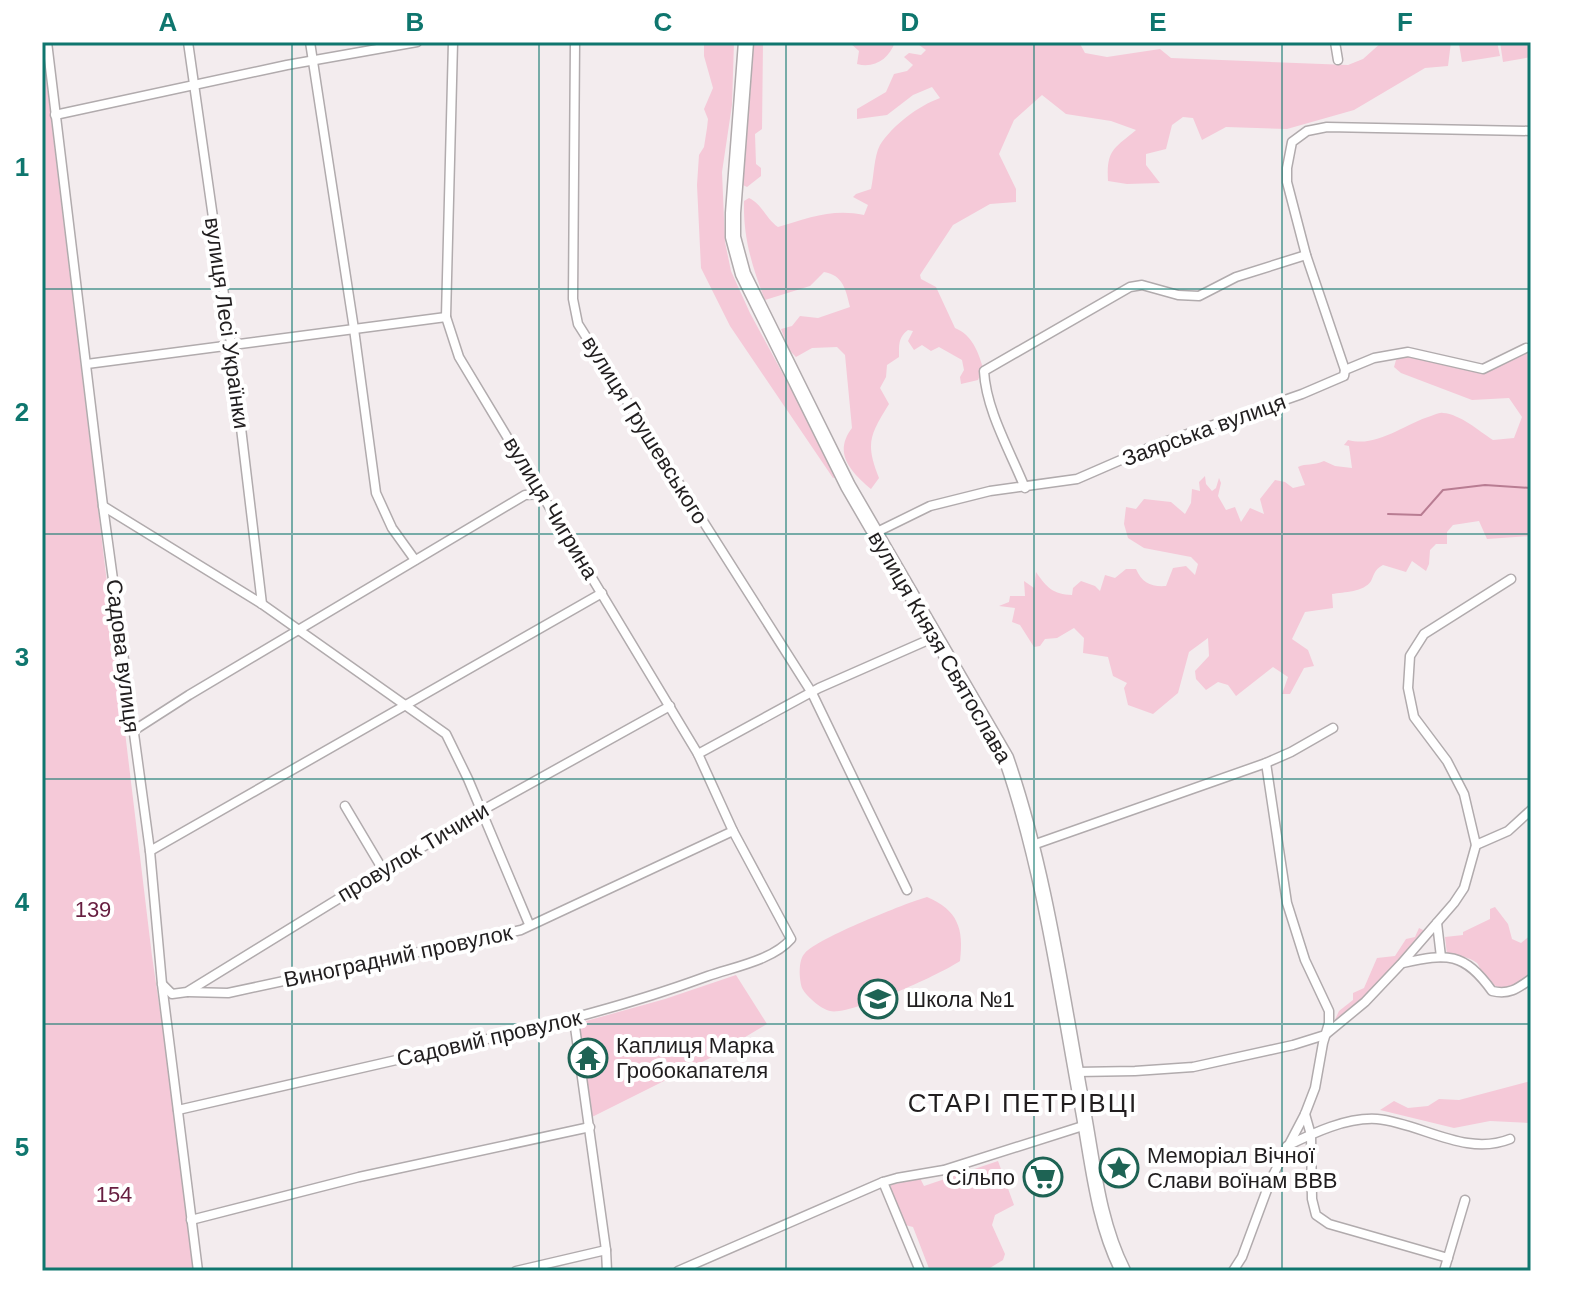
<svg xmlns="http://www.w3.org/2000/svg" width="1573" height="1313" font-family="Arial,sans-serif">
  <rect width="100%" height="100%" fill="#f3ecee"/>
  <g fill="#f5c9d8">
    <polygon points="704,42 734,42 732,105 722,172 725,242 731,271 750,313 838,476 833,478 730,326 701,268 697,185 699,155 704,147 707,128 708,119 704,109 713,88 704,56"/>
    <polygon points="754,42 763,42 762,129 755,134 756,164 761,168 761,176 747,187 743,185"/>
    <path d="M849,42H895C889,59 874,69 857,64L859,51Z"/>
    <path d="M915,42H1079L1085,53L1107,57L1160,49L1171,58L1348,65L1363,59L1382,42H1451L1448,66L1425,68L1354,110L1287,129L1226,127L1202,140L1193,118L1183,117L1172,125L1166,149L1146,154V165L1160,183L1127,184L1108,181C1106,149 1115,148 1136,130L1111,121L1066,114L1042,95L1014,120L999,154L1016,189V202L990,204L953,225L920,275L921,279L936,287L955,328C972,335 978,351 983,368L978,380L961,384L960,377L964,370L962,360L939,347L931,351L922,345L914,350L908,341L913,331L908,330C898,337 899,346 899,357L887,365L886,377L880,388L889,404C870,435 865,443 879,478L871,489C850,471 833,453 852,428L845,355L837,347L812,348L796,357L789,350L781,329L792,326L800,316L818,318L850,307C846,290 843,275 824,272L810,286L765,300C752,267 743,237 744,201L749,198C762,204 766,219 778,227C808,218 833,208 864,215L868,205L853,197L856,194L871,189C874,176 874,156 880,145C893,125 918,106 940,98L932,87L913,95L887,115L857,119V109L886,92L894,74L907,71L913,65L904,57L909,53L921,55L926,50Z"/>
    <polygon points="1473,42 1497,42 1500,56 1462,62 1459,44"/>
    <polygon points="1500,42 1531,42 1531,57 1503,62"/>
    <polygon points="42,44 152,956 198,1271 42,1271"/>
    <path d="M1528,346L1531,353V536L1487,539L1479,521L1453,525L1447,532V544H1436L1430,550L1429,564L1426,571L1412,561L1406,572L1383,565C1374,570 1375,573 1371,581C1364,592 1344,592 1332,594L1333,608L1305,612L1292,639L1308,650L1314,666L1304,668L1290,694H1282L1288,677L1273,667L1236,696L1228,685L1218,682L1206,690L1196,679L1195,671L1209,656L1208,638L1189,652L1178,693L1153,714L1128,705L1124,688L1127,683L1113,676L1108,657L1083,653L1084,638L1074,628L1057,638L1045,639L1040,646L1034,647L1020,625L1012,622L1015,608L999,606L1009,602L1010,596H1025L1024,581L1034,588L1036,572C1047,588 1053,594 1072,595L1073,588L1081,581L1095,586L1100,591L1105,575L1115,578L1126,569H1136C1142,583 1151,587 1166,586L1173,568L1186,566L1195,575L1198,564L1191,557L1144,548L1128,538L1124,524L1126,507L1136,509L1144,499L1171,502L1185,514L1191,503L1192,489L1200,491L1199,482L1205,476L1206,484L1212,491L1216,488L1219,478L1221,483L1218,496L1226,510L1235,507L1241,522L1250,508L1264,514L1260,499L1275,480L1285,482L1293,488L1305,485L1298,467C1306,463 1313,466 1324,461L1335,466L1352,468L1349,446L1344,445L1348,440C1377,448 1404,424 1431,416C1435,415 1439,412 1443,413C1460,414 1479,431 1493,440L1514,438L1522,417L1509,398L1472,400L1401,373L1394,367L1396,360L1408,355L1483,372Z"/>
    <path d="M927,897C958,910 964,929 960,961C941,974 850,1016 830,1011C821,1009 806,996 802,988C799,978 798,960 805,953C818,938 906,903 927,897Z"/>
    <path d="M1495,907L1508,924L1512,939L1521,943L1531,935V974C1513,987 1498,997 1483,974C1482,972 1478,964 1477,963C1468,956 1458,956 1447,955L1445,937L1463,935V932L1490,919V909Z"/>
    <polygon points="1419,928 1423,930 1424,934 1364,999 1333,1024 1339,1011 1353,1000 1353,993 1364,988 1377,958 1395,956 1406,939 1415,937"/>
    <polygon points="736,975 767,1024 712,1057 590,1118 579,1023 665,999"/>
    <polygon points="1531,1081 1531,1123 1490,1121 1454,1128 1380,1110 1394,1101 1408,1108 1428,1106 1439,1099 1459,1100"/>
    <polygon points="998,1161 1014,1205 995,1215 992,1225 1005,1254 1003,1260 985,1271 930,1271 913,1227 905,1225 891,1191 891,1185 920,1178 924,1186"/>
  </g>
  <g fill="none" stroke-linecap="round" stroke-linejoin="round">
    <polyline stroke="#b87c92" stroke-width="2" points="1388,514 1421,515 1443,490 1485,485 1531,488"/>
    <defs>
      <g id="street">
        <polyline points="47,42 103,506 150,851 162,984 198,1271"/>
        <polyline points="188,42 231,344 262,604"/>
        <polyline points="310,42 354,329 376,493 392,528 415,560"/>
        <polyline points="575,42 573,299 578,324 812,693 907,890"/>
        <polyline points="1335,42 1338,60"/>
        <polyline points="55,115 287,65 417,42"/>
        <polyline points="87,364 446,317"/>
        <polyline points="1345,370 1306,255 1287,182 1287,168 1292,142 1307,131 1327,127 1531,131"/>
        <path d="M1025,488C1010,451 986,410 984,371L1130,287L1142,285L1178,295L1199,296L1236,277L1306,255"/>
        <polyline points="103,506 262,604 446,734 468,779 529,924"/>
        <polyline points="875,533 930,506 990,491 1077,479 1153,446 1302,394 1344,376 1345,370 1374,358 1408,352 1483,369 1526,348"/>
        <polyline points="133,731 189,695 525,495 543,494"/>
        <polyline points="698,754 819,688 935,637"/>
        <polyline points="345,806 383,870"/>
        <polyline points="1476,845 1508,831 1531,810"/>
        <polyline points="1030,846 1266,763 1291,752 1333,728"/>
        <polyline points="150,851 602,593"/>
        <polyline points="1437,923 1441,957"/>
        <path d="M1403,963C1447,953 1464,952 1492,991C1509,995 1517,989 1531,979"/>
        <polyline points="162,984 172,994 187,992 481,811 670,706"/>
        <polyline points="188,992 228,993 521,930 733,831"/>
        <polyline points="574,1020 606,1250 607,1271"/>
        <polyline points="1076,1072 1135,1071 1193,1067 1293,1045 1325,1035 1365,1002 1401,964 1454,903 1464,888 1476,845 1464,794 1447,761 1414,717 1408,688 1410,656 1424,634 1511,579"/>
        <path d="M178,1110C261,1091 344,1072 427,1053C523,1031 616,1010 708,976C734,967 773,960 791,939L733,831L698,754L459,357L446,317L453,42"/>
        <polyline points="1305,1114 1311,1135 1312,1199 1316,1215 1329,1224 1448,1258"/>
        <path d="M1287,1146C1313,1133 1347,1117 1377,1119C1421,1123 1465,1157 1510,1139"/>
        <polyline points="883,1182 920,1271"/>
        <polyline points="191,1220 359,1177 590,1127"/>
        <polyline points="516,1271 606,1250"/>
        <polyline points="678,1271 883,1182 897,1178 944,1170 1086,1125"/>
        <polyline points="1233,1271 1242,1257 1271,1179 1305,1114 1315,1088 1323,1043 1329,1023 1329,1011 1305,960 1287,903 1266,763"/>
        <polyline points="1444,1271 1465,1200"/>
      </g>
      <path id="primary" d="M746,42L733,213V237L743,274L848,486L1006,758C1044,867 1061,991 1082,1105C1093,1162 1097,1219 1123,1271"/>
    </defs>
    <use href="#street" stroke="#b1abad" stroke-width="11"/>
    <use href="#primary" stroke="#b1abad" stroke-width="17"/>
    <use href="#street" stroke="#fff" stroke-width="8"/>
    <use href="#primary" stroke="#fff" stroke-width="14"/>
  </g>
  <path fill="none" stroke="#0f766e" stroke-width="2" stroke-opacity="0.55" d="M292,42V1271M539,42V1271M786,42V1271M1034,42V1271M1282,42V1271M42,289H1531M42,534H1531M42,779H1531M42,1024H1531"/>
  <defs>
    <symbol id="school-ring" viewBox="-11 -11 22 22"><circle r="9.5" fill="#fff" stroke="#1e6354" stroke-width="1.5"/><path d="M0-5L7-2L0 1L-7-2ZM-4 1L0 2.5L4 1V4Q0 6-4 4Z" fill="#1e6354"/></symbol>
    <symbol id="temple-ring" viewBox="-11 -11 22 22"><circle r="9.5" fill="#fff" stroke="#1e6354" stroke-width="1.5"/><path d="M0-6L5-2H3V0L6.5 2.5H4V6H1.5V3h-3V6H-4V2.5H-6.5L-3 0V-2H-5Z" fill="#1e6354"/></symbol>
    <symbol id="sight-ring" viewBox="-11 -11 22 22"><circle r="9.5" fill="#fff" stroke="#1e6354" stroke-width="1.5"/><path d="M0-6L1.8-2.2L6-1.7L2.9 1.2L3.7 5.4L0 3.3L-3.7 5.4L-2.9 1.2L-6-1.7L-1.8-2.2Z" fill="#1e6354"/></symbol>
    <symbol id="supermarket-ring" viewBox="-11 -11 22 22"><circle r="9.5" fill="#fff" stroke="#1e6354" stroke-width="1.5"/><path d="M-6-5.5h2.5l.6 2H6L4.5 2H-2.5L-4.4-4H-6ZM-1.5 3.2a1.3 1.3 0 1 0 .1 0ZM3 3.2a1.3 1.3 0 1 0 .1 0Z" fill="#1e6354"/></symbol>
  </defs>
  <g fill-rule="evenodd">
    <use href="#school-ring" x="856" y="977" width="44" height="44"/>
    <use href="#temple-ring" x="566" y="1036" width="44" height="44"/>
    <use href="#sight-ring" x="1097" y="1146" width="44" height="44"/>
    <use href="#supermarket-ring" x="1021" y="1155" width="44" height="44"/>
  </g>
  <g text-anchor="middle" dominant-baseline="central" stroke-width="8" stroke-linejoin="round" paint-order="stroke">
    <g font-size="22" fill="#211e1f" stroke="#fff">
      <text transform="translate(227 323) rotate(82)">вулиця Лесі Українки</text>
      <text transform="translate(645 430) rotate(58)">вулиця Грушевського</text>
      <text transform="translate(1204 430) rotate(-20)">Заярська вулиця</text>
      <text transform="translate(551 508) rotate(59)">вулиця Чигрина</text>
      <text transform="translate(940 647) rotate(60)">вулиця Князя Святослава</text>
      <text transform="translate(123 656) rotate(83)">Садова вулиця</text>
      <text transform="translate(413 852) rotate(-31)">провулок Тичини</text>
      <text transform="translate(398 956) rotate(-12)">Виноградний провулок</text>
      <text transform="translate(489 1038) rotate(-13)">Садовий провулок</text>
    </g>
    <g font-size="22" fill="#671e40" stroke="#fff">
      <text x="93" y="909">139</text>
      <text x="114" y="1194">154</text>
    </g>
    <g font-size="22" fill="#211e1f" stroke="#fff" text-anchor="start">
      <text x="906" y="999">Школа №1</text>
      <text x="616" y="1045">Каплиця Марка<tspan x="616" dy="25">Гробокапателя</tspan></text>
      <text x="1147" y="1155">Меморіал Вічної<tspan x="1147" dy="25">Слави воїнам ВВВ</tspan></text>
      <text x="1015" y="1177" text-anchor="end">Сільпо</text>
    </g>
    <g font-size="26" letter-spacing="2" fill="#211e1f" stroke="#fff">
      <text x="1023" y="1103">СТАРІ ПЕТРІВЦІ</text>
    </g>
  </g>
  <rect width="1573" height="1313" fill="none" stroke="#ffffff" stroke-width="88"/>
  <rect x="44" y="44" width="1485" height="1225" fill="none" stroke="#0f766e" stroke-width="3"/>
  <g font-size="26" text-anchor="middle" font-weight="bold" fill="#0f766e">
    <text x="168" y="31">A</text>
    <text x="415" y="31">B</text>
    <text x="663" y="31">C</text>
    <text x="910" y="31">D</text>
    <text x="1158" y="31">E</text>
    <text x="1405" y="31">F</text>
    <text x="22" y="176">1</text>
    <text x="22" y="421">2</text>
    <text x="22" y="666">3</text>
    <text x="22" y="911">4</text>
    <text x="22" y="1156">5</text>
  </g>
</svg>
